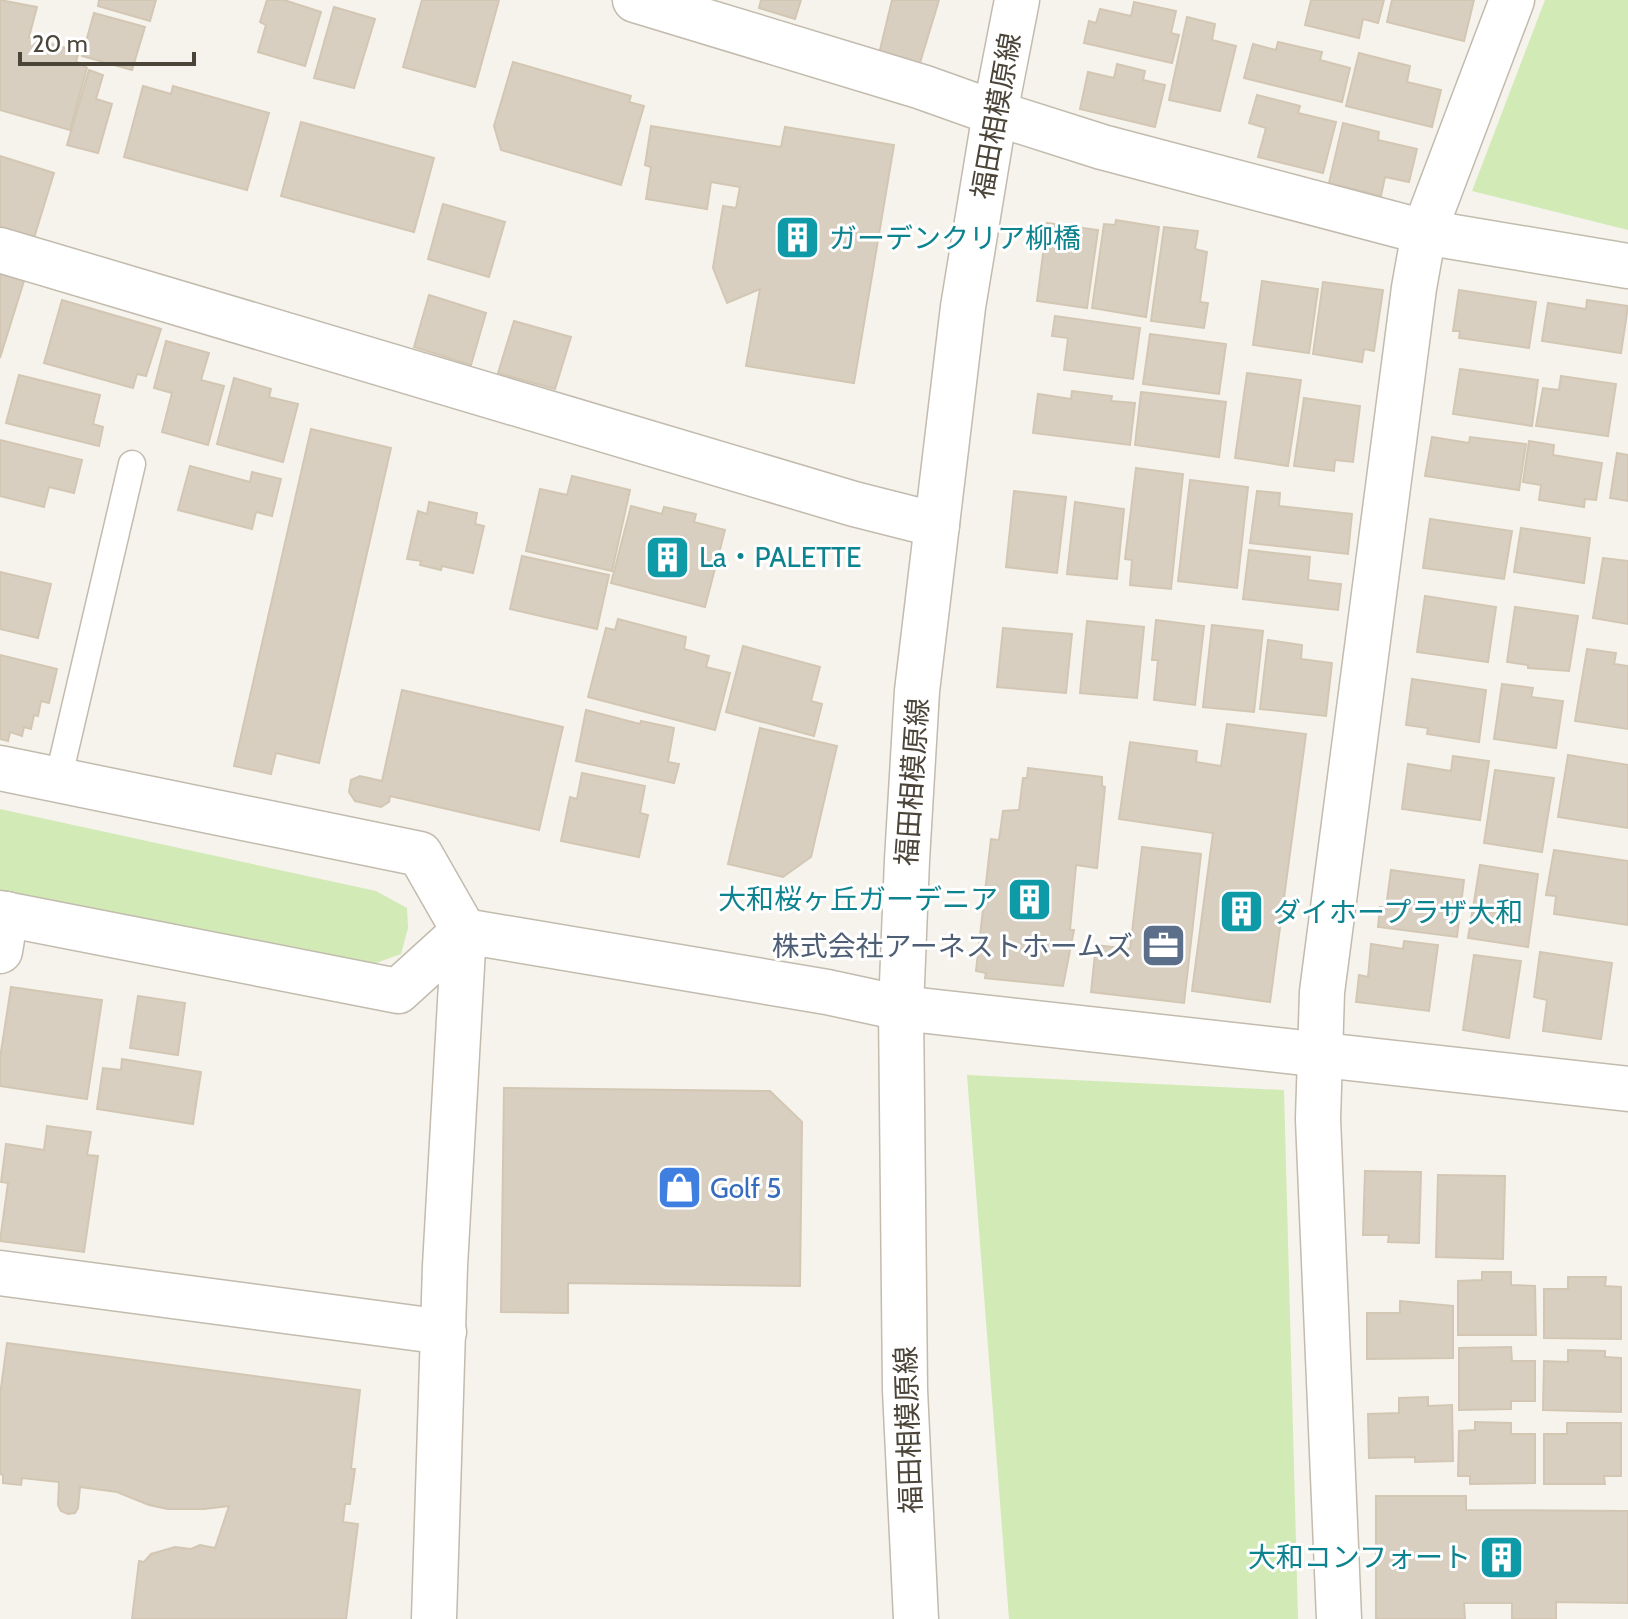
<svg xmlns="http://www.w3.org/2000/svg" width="1628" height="1619" font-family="Cabin,'Noto Sans JP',sans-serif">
  <rect width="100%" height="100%" fill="#f6f3ec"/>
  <g fill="#d2eab5">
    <polygon points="1545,0 1628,0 1628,230 1472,191"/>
    <polygon points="0,809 376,891 407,908 408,928 401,954 368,966 0,892"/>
    <polygon points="967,1075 1284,1090 1298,1619 1009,1619"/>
  </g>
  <g fill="#d8cfc1" stroke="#d3c7b4" stroke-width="2">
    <polygon points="0,0 37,7 29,37 79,52 76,61 87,68 70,130 0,110"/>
    <polygon points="99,0 156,0 150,21 98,6"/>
    <polygon points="267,0 284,0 321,12 305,66 258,52 266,25 260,22"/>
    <polygon points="422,0 499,0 475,87 403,67"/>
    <polygon points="761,0 801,0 795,19 759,8"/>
    <polygon points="892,0 939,0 919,66 879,54"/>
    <polygon points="1311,0 1384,0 1378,23 1363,19 1359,38 1305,25"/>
    <polygon points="1392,0 1474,0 1464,41 1387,22"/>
    <polygon points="1134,2 1176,11 1171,33 1179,35 1172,63 1084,43 1089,21 1096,23 1100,9 1131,16"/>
    <polygon points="334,7 375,19 354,88 314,78"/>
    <polygon points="94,13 145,27 132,70 82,56"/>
    <polygon points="1187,17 1215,24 1212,40 1236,46 1220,111 1169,100"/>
    <polygon points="1278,42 1322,52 1320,60 1350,68 1342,102 1244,78 1253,44 1276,50"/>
    <polygon points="1359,53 1410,66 1407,82 1441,90 1432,127 1346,106"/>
    <polygon points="513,62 631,96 629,102 644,106 621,185 501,150 494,126"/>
    <polygon points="1117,64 1145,71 1143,80 1165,85 1155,127 1080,109 1088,72 1114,78"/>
    <polygon points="89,70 103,75 96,99 112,104 98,153 67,145"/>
    <polygon points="143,86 171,94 173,86 269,113 247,190 124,157"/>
    <polygon points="1257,95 1300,106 1298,113 1336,122 1323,173 1258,157 1266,128 1249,123"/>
    <polygon points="301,122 434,158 414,232 281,196"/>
    <polygon points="1343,123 1379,132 1378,140 1417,149 1409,182 1385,177 1381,196 1329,183"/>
    <polygon points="651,126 781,147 785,127 894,145 854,383 746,366 760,289 727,303 713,268 723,206 736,208 740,187 711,182 707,209 646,199 651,167 645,165"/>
    <polygon points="0,156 54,173 34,238 0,227"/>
    <polygon points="443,204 505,222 489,277 428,259"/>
    <polygon points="1116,220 1159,227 1146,317 1092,308 1104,224 1115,225"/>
    <polygon points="1047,223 1098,230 1087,308 1037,301"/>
    <polygon points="1164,227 1198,231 1195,249 1207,252 1200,302 1208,303 1204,328 1151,321"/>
    <polygon points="0,274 24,281 0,358"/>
    <polygon points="1262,281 1318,289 1309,353 1253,345"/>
    <polygon points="1323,282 1383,290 1374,351 1364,349 1362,362 1313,354"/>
    <polygon points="1459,290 1536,302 1529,348 1459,338 1460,331 1453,331"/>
    <polygon points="429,295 486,313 471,365 414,347"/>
    <polygon points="62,300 161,329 146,376 137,374 133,388 44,363"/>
    <polygon points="1587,300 1628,306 1621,353 1542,341 1548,303 1586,309"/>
    <polygon points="1055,316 1140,328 1133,379 1064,370 1068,338 1052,336"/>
    <polygon points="514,321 571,337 555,389 498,373"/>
    <polygon points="1150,334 1226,344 1219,394 1143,384"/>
    <polygon points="166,341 209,353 201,380 224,386 208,445 162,432 172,393 154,388"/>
    <polygon points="1460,369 1538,380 1532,426 1453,414"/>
    <polygon points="1247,373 1301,380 1288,466 1235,458"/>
    <polygon points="19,375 100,395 93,424 103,427 99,446 6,423"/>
    <polygon points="1561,376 1616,384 1608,436 1536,426 1543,388 1559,390"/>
    <polygon points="234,378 271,389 269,397 298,404 283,462 217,444"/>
    <polygon points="1072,391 1112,396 1111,401 1135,403 1130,445 1033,433 1038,394 1071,399"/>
    <polygon points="1141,392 1226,402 1219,457 1135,445"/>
    <polygon points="1304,398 1360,406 1353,462 1335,460 1334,471 1294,466"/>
    <polygon points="311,429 391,448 319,763 276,753 271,774 234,766"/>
    <polygon points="1432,437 1469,443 1470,437 1526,444 1519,490 1425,476"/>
    <polygon points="0,440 82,460 74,493 49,487 44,507 0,496"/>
    <polygon points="1529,441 1554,445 1553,455 1602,463 1596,500 1585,499 1584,507 1539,500 1541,485 1523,482"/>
    <polygon points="1617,453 1628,455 1628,501 1610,498"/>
    <polygon points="190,466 250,482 252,472 281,479 272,516 256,512 252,529 178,510"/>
    <polygon points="1136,468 1183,474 1171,589 1130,585 1132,560 1125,559"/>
    <polygon points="572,476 630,490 612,571 526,551 540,489 567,495"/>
    <polygon points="1190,480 1248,487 1237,588 1178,581"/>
    <polygon points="1014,491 1066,497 1057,573 1006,567"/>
    <polygon points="1257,491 1280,493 1279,506 1352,514 1348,554 1250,543"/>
    <polygon points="429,502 477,513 475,524 484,526 473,573 442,566 441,570 420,565 421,561 407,559 418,511 427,514"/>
    <polygon points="1075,502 1124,509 1117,579 1067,574"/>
    <polygon points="631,506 662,514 664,507 696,514 694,522 725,530 705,607 611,583"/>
    <polygon points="1430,519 1512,531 1504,579 1423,568"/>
    <polygon points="1521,528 1590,538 1584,583 1514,572"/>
    <polygon points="1249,550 1310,557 1308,580 1341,584 1338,610 1243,599"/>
    <polygon points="522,556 609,575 597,629 510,609"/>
    <polygon points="1603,558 1628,561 1628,624 1593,618"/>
    <polygon points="0,572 51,584 38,638 0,629"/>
    <polygon points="1425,596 1496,607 1488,662 1417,652"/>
    <polygon points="1515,607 1578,616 1569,671 1528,668 1528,665 1507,662"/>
    <polygon points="618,619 686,637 684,649 709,656 706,667 730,673 715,730 588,697 606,628 615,630"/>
    <polygon points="1156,620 1204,626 1195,705 1154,700 1158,660 1152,660"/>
    <polygon points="1087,621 1144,627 1137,698 1080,693"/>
    <polygon points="1212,625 1263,631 1254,712 1203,707"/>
    <polygon points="1003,628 1072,634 1066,693 997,687"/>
    <polygon points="1268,640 1302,645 1301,659 1332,663 1326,716 1260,709"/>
    <polygon points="743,646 820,667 811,701 822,704 814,736 726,712"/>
    <polygon points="1587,649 1616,653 1614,664 1628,666 1628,729 1575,721"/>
    <polygon points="0,655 57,669 49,703 41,701 38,716 34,715 31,729 24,727 22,736 10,732 8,741 0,739"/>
    <polygon points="1412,679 1486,690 1479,742 1427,734 1428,728 1406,725"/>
    <polygon points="1502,684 1533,688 1531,697 1563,701 1556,748 1494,739"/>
    <polygon points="402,690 563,727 539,830 390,796 389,802 381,807 355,801 349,792 351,780 360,776 382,781"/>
    <polygon points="586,710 640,724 641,721 674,728 668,762 679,764 674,783 576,761"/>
    <polygon points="1227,724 1306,734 1270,1002 1192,991 1213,833 1119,819 1130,742 1197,751 1196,762 1221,766"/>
    <polygon points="760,728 837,746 811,857 783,877 728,864"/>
    <polygon points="1568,755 1628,765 1628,828 1558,817"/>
    <polygon points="1453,756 1489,761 1480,820 1402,809 1408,764 1451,771"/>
    <polygon points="1028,768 1102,777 1102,786 1105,787 1097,868 1076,865 1070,930 1074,930 1063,986 985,978 986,973 976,971 991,839 999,840 1003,811 1019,810 1023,778 1027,778"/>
    <polygon points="1495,770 1554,778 1542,852 1484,843"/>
    <polygon points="582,773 645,786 640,813 648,815 639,857 561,841 570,797 577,799"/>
    <polygon points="1142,847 1201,854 1184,1003 1091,992 1096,945 1130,949"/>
    <polygon points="1554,850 1628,861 1628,925 1554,914 1556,896 1546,895"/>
    <polygon points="1480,865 1538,874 1528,947 1468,938"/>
    <polygon points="1391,870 1464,880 1457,937 1378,927 1380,907 1386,908"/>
    <polygon points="1404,941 1438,945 1429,1011 1356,1002 1359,975 1368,977 1371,944 1403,949"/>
    <polygon points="1540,952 1612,963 1601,1039 1543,1031 1547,1000 1534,997"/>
    <polygon points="1474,955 1521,961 1509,1038 1463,1030"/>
    <polygon points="11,987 102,1000 87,1099 0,1086 0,1058"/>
    <polygon points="138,996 185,1003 178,1055 130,1048"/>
    <polygon points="122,1059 201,1072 193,1124 97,1109 103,1068 121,1070"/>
    <polygon points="504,1088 770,1091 802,1122 800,1286 568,1283 568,1313 501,1312"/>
    <polygon points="47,1126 91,1132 87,1155 98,1156 84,1252 0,1241 8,1183 1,1182 6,1144 44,1150"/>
    <polygon points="1365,1171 1421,1172 1419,1243 1388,1242 1389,1235 1363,1235"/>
    <polygon points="1438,1175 1505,1176 1503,1259 1436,1257"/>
    <polygon points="1482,1272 1511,1272 1511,1285 1535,1286 1536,1335 1458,1335 1458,1281 1482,1280"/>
    <polygon points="1568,1277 1606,1277 1605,1286 1621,1287 1621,1339 1544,1338 1544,1289 1568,1289"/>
    <polygon points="1400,1301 1453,1306 1453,1358 1367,1359 1367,1313 1400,1313"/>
    <polygon points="7,1343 360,1390 351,1469 355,1469 350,1504 345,1504 343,1522 358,1524 346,1619 132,1619 139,1561 144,1562 151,1554 175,1547 191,1549 200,1545 215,1548 229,1506 204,1509 168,1509 149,1505 117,1492 80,1487 78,1508 75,1513 68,1514 61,1511 58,1505 59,1482 22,1478 21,1485 3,1483 3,1475 0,1474 0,1395"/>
    <polygon points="1511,1347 1512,1361 1535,1361 1535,1401 1511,1401 1511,1409 1459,1410 1459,1348"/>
    <polygon points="1568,1350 1605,1351 1605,1357 1621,1358 1621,1412 1543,1410 1544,1361 1568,1362"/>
    <polygon points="1428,1397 1428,1406 1452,1405 1453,1461 1415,1462 1415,1457 1369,1458 1368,1414 1399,1413 1399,1398"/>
    <polygon points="1475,1422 1511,1423 1511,1434 1535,1434 1535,1483 1470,1484 1470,1476 1458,1476 1459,1431 1475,1430"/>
    <polygon points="1567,1423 1621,1423 1621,1476 1604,1476 1605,1484 1544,1484 1544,1434 1567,1434"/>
    <polygon points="1376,1496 1466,1496 1466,1510 1628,1511 1628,1603 1556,1602 1556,1619 1512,1619 1512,1603 1464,1603 1465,1619 1376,1619"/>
  </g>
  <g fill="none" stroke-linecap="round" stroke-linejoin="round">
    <defs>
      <polyline id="service" points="58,780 132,464"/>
      <g id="minor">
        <polyline points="635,0 922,87 995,113 1102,147 1424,232 1628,266"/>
        <polyline points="0,250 854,504 937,525"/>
        <polyline points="0,768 420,854 464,931 398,991 0,913"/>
        <polyline points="0,951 6,914"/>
        <polyline points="0,1273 444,1332"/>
        <polyline points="434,1619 445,1266 464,931 827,992 901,1008 1628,1089"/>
        <polyline points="1339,1619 1318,1119 1322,992 1414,288 1424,232 1512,0"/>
      </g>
      <polyline id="tertiary" points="916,1619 905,1390 901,1008 907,860 917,691 963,307 995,113 1017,0"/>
    </defs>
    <use href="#service" stroke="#c2bbae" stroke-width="29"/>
    <use href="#minor" stroke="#c2bbae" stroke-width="47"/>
    <use href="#tertiary" stroke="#c2bbae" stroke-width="47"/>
    <use href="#service" stroke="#fff" stroke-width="26"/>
    <use href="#minor" stroke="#fff" stroke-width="44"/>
    <use href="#tertiary" stroke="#fff" stroke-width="44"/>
  </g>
  <defs>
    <symbol id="building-square" viewBox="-11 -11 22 22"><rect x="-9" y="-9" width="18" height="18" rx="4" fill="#0f9aa8" stroke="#fff"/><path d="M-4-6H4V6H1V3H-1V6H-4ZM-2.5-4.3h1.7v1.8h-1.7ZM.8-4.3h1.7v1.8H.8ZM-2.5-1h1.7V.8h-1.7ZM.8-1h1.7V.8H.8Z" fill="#fff"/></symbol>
    <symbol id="office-square" viewBox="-11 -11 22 22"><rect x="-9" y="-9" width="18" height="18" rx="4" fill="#5c6f8a" stroke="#fff"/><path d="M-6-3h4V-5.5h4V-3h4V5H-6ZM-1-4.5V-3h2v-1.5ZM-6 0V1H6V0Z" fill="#fff"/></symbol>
    <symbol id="shop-square" viewBox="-11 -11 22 22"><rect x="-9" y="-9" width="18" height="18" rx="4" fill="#3f7fe0" stroke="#fff"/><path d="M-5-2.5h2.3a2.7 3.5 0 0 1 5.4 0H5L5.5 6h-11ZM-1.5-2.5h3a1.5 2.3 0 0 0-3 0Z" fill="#fff"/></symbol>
  </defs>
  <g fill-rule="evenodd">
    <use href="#building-square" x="772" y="212" width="51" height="51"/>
    <use href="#building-square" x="642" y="532" width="51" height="51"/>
    <use href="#building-square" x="1004" y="874" width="51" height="51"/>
    <use href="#building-square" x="1216" y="886" width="51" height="51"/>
    <use href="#office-square" x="1138" y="920" width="51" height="51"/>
    <use href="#shop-square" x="654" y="1162" width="51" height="51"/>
    <use href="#building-square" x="1476" y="1532" width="51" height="51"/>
  </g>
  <g text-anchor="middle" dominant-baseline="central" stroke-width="6" stroke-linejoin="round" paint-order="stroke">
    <g font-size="28" fill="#4b4439" stroke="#fff">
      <text transform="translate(996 116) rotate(-80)">福田相模原線</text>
      <text transform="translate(912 782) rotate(-86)">福田相模原線</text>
      <text transform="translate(908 1430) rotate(-92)">福田相模原線</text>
    </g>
    <g font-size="28" fill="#0d838f" stroke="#fff" text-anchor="start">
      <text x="829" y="238">ガーデンクリア柳橋</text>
      <text x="699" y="557">La・PALETTE</text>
      <text x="998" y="899" text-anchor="end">大和桜ヶ丘ガーデニア</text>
      <text x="1273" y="912">ダイホープラザ大和</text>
      <text x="1471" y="1557" text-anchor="end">大和コンフォート</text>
    </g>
    <g font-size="28" fill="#4e5e75" stroke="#fff" text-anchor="end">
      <text x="1133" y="946">株式会社アーネストホームズ</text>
    </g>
    <g font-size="28" fill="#366cbe" stroke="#fff" text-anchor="start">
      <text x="710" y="1188">Golf 5</text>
    </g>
  </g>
  <path d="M20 52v12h174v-12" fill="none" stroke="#4b4439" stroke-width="4"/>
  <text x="32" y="52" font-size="24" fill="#4b4439" stroke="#ffffff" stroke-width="6" paint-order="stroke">20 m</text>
</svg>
